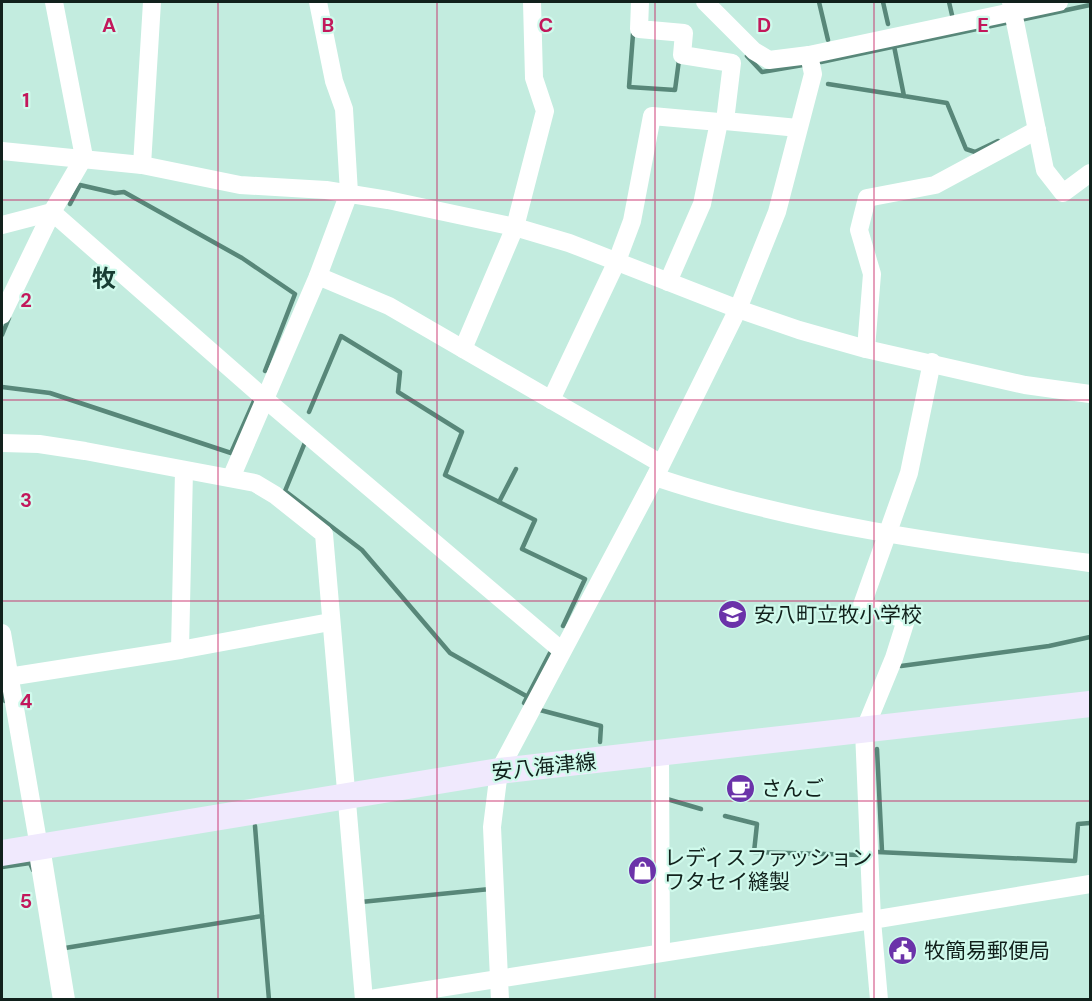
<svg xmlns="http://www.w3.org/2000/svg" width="1092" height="1001" font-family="'DM Sans','Noto Sans JP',sans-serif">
  <rect width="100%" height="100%" fill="#c3ecdf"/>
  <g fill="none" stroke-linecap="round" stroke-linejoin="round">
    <g stroke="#588779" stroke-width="4.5">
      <polyline points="819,2 828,40"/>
      <polyline points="883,2 888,24"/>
      <polyline points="949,2 952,15"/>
      <polyline points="1020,20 1090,5"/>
      <polyline points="633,34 629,87 675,90 679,60"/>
      <polyline points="894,46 904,96 947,103 966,149 975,152 998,141"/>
      <polyline points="747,56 762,72 803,65"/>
      <polyline points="821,62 1010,22"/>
      <polyline points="828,84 904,96"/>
      <polyline points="70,204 80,185 115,193 124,192 242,258 295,294 265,371"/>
      <polyline points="2,335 9,318"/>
      <polyline points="2,387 50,393 231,453 254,401"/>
      <polyline points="309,412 341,336 400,372 398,392 462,432 445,475 535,520 522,549 585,579 563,626"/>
      <polyline points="306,440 285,491 362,550 450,653 528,697"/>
      <polyline points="499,502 516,469"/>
      <polyline points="901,666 1049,646 1090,637"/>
      <polyline points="2,688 5,701"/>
      <polyline points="524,703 550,653"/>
      <polyline points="540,710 601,726 600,742"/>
      <polyline points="877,749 882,851"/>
      <polyline points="667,799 701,809"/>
      <polyline points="725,816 757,824 754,852 861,855"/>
      <polyline points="877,852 1075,861 1078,824 1090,823"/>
      <polyline points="2,867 30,863 33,870"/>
      <polyline points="361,902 490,889"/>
      <polyline points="262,916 269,1000"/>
      <polyline points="65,948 262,916 255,826"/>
    </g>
    <g stroke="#fff" stroke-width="18">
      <polyline points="640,2 639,29 684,33 682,55 732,63 725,121 798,128"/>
      <polyline points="705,2 754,51 769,60 809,55 1059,2"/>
      <polyline points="1011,2 1045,170 1063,193 1090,173"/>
      <polyline points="2,151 142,165 240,185 326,190 388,200 515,227 569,243 738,309 799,330 866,349 1025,385 1090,394"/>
      <polyline points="142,165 152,2"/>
      <polyline points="2,225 52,212 265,399 561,650"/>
      <polyline points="318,276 389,306 660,463"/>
      <polyline points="668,282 702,204 719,122 725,121"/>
      <polyline points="2,315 52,212 84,157 54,2"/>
      <polyline points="463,349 515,227 545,111 534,78 532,2"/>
      <polyline points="866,349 872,274 859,230 867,198 935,185 1037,130"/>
      <polyline points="551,400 617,261 632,221 652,116 719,122"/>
      <polyline points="2,443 39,444 85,451 255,483 275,495 324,534 364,1000"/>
      <path d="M655,477C795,524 945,544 1090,563"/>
      <polyline points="231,478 318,276 349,193 344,109 334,81 318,2"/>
      <polyline points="2,633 39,847"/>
      <polyline points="180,650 184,471"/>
      <polyline points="2,678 180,650 330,622"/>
      <polyline points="660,754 661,951"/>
      <polyline points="364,1000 872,920 864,731 894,658 906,620 862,605 909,473 932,362"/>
      <polyline points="500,1000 492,827 499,771 655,477 738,309 777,212 813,74 809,55"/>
      <polyline points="879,1000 872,920 1090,884"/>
    </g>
    <polyline stroke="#fff" stroke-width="22" points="39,847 64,1000"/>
    <polyline stroke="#f0e9fd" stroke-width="26" points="2,853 499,771 1090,704"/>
  </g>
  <path fill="none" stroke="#c2185b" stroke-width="1.5" stroke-opacity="0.55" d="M218,2V1000M437,2V1000M655,2V1000M874,2V1000M2,200H1090M2,400H1090M2,601H1090M2,801H1090"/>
  <defs>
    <symbol id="school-disc" viewBox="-11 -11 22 22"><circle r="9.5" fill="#6b33a9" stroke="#d0faec"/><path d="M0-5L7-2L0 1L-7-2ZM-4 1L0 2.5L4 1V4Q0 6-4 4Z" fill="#fff"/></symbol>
    <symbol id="cafe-disc" viewBox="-11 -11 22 22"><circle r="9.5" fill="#6b33a9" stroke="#d0faec"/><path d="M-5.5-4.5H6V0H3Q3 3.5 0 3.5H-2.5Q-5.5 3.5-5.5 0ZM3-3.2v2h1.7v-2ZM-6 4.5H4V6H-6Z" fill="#fff"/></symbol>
    <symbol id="shop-disc" viewBox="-11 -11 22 22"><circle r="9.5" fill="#6b33a9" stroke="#d0faec"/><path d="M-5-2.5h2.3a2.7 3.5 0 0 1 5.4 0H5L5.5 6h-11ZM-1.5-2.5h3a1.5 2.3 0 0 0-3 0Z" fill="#fff"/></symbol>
    <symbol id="civic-disc" viewBox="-11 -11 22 22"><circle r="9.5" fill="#6b33a9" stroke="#d0faec"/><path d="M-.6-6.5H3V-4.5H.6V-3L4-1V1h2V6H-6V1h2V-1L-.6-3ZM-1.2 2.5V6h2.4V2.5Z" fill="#fff"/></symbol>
  </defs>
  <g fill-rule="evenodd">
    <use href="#school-disc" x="716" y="598" width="33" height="33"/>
    <use href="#cafe-disc" x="724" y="772" width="33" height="33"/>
    <use href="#shop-disc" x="626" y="854" width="33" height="33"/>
    <use href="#civic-disc" x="886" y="934" width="33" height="33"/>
  </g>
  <g text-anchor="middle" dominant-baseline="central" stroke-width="4.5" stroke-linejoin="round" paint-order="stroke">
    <g font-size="21" fill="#11211c" stroke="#d0faec" text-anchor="start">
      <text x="754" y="615">安八町立牧小学校</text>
      <text x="761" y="789">さんご</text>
      <text x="664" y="858">レディスファッション<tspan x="664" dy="24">ワタセイ縫製</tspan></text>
      <text x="924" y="951">牧簡易郵便局</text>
    </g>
    <g font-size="21" fill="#11211c" stroke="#d0faec">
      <text transform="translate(544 767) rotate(-6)">安八海津線</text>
    </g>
    <g font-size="24" font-weight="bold" fill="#183d33" stroke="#d0faec">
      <text x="104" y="278">牧</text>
    </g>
  </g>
  <g font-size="20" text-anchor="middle" font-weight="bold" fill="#c2185b" stroke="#d0faec" stroke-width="4.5" stroke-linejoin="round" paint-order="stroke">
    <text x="109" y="32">A</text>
    <text x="328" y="32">B</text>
    <text x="546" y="32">C</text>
    <text x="764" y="32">D</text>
    <text x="983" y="32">E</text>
    <text x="26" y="107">1</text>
    <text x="26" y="307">2</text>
    <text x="26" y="507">3</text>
    <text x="26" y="708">4</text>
    <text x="26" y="908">5</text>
  </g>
  <rect width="1092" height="1001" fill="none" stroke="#11211c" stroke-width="6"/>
</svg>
